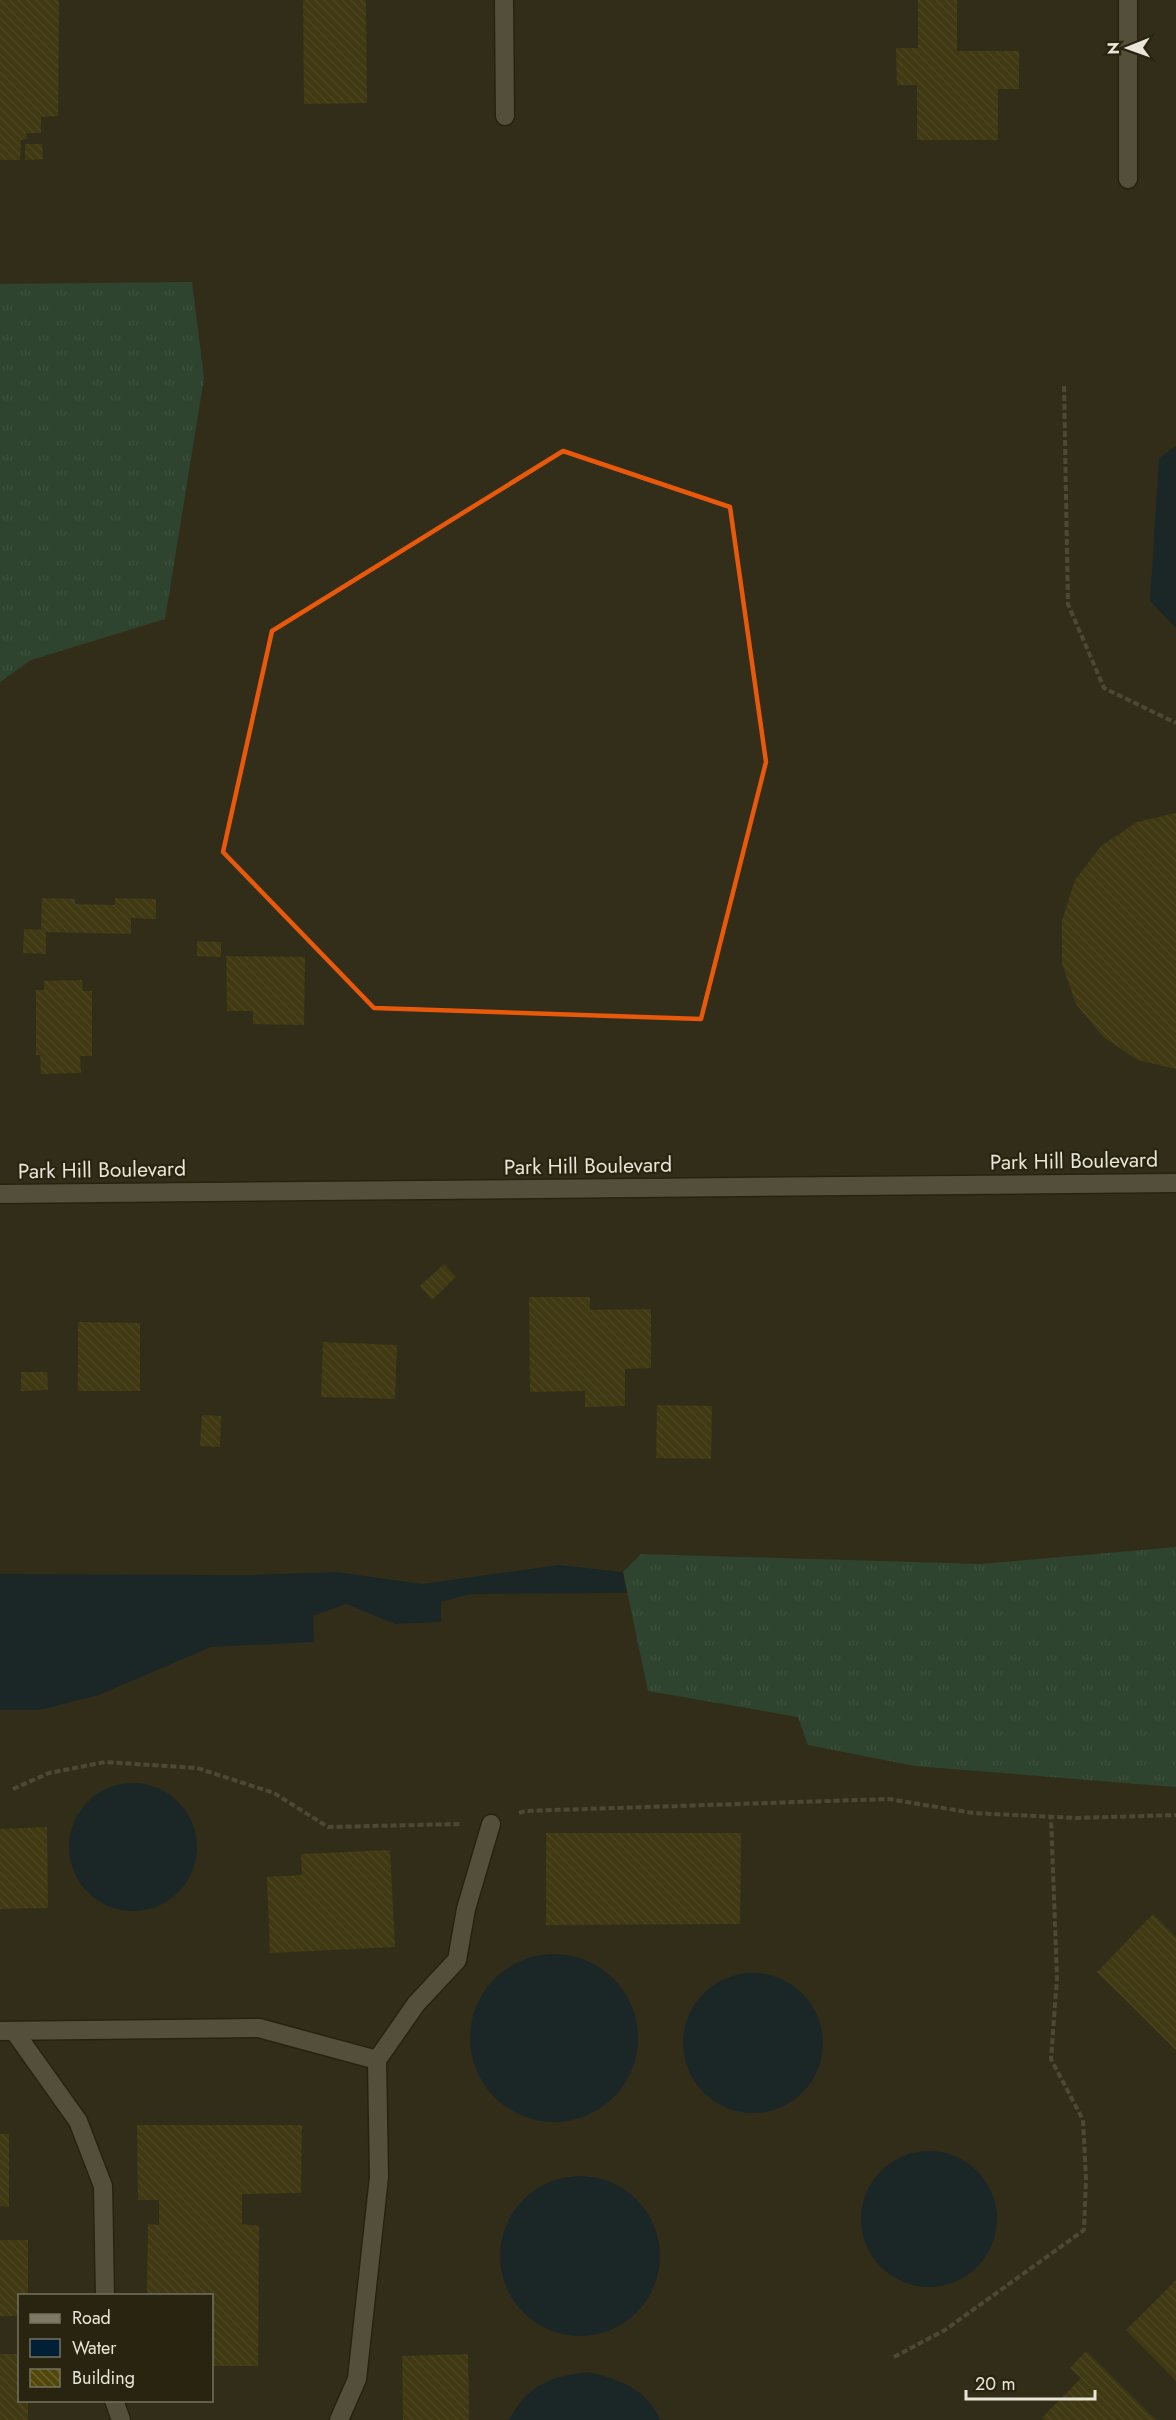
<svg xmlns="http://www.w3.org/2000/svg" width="1176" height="2420" font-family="Jost,sans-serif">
  <defs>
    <pattern id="grass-tufts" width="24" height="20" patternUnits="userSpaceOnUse" patternTransform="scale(1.5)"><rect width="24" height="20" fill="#2a614b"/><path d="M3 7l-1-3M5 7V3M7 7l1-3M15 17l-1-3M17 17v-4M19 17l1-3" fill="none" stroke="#497864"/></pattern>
    <pattern id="building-back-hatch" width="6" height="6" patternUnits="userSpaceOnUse" patternTransform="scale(1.5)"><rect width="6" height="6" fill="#52470a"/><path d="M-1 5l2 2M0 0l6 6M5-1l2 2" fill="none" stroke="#6b612d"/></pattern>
  </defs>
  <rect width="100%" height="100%" fill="#322e19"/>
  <g fill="url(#grass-tufts)">
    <polygon points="192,282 204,378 165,619 31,660 0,682 0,284"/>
    <polygon points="1176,1547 1176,1787 915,1766 808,1745 798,1717 648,1691 623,1572 641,1554 980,1564"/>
  </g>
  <g fill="#021f36">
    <polygon points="1176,446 1176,628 1150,601 1159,458"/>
    <polygon points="559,1565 623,1572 627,1593 471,1594 441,1602 441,1622 395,1624 346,1604 313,1616 314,1642 211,1647 99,1695 40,1710 0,1710 0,1574 250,1575 337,1572 422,1584"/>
    <circle cx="133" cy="1847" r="64"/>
    <circle cx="554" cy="2038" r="84"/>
    <circle cx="753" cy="2043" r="70"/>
    <circle cx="929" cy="2219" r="68"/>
    <circle cx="580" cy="2256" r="80"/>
    <path d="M588,2372C617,2378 649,2390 660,2420H509C527,2385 551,2376 588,2372Z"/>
  </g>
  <g fill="url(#building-back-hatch)">
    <polygon points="0,0 59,0 58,116 41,117 41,133 26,133 27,139 21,140 20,160 0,160"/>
    <polygon points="303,0 366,0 367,103 304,104"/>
    <polygon points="918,0 957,0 957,51 1019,51 1019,89 998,89 998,140 917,140 917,85 897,85 896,48 918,48"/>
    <polygon points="25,144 42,144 43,159 25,160"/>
    <polygon points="1176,813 1176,1069 1138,1060 1103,1037 1076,1004 1062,964 1062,921 1075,880 1101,846 1137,822"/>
    <polygon points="42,898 75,899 75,904 115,905 115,898 156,899 156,919 131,918 131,934 46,932 46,954 23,953 24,929 41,930"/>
    <polygon points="197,941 221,942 221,957 197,956"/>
    <polygon points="226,956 305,957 304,1025 253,1024 253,1011 227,1011"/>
    <polygon points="82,980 83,991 92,991 92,1056 80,1056 81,1073 41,1074 40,1055 36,1055 36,990 44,990 44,981"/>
    <polygon points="444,1264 456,1277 432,1300 420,1286"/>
    <polygon points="529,1297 590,1297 590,1310 651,1309 651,1368 625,1369 625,1406 585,1407 585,1391 530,1392"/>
    <polygon points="78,1322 140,1323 140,1391 78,1391"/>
    <polygon points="323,1342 397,1345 395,1399 321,1397"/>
    <polygon points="21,1372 47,1372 48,1390 21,1391"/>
    <polygon points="657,1405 712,1406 711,1459 656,1458"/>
    <polygon points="202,1415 221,1416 220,1447 200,1446"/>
    <polygon points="47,1827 48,1908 0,1909 0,1829"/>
    <polygon points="546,1833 741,1833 740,1924 546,1925"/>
    <polygon points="390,1850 395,1947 270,1953 267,1877 302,1875 301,1854"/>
    <polygon points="1153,1914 1176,1937 1176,2050 1097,1972"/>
    <polygon points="137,2125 302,2125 301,2193 242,2194 242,2224 259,2226 258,2366 212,2366 212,2296 147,2296 148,2224 159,2225 159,2200 138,2200"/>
    <polygon points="0,2134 9,2134 9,2207 0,2206"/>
    <polygon points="0,2240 28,2240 28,2296 20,2296 20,2316 0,2316"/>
    <polygon points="1176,2280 1176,2381 1126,2330"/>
    <polygon points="1086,2351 1156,2420 1045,2420 1042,2418 1081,2378 1070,2368"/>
    <polygon points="0,2354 20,2354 20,2400 28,2400 28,2420 0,2420"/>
    <polygon points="468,2354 469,2420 403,2420 402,2356"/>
  </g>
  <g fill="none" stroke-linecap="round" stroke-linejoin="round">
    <defs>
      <g id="service">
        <polyline points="0,2031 259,2028 377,2060"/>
        <polyline points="14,2031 78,2121 103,2186 105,2296"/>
        <polyline points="114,2400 121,2420"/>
        <polyline points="339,2420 357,2379 379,2177 377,2060 416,2004 457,1960 466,1909 491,1824"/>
      </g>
      <g id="minor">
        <polyline points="504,0 505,116"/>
        <polyline points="1128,179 1128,0"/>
        <polyline points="0,1194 1176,1183"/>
      </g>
    </defs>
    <use href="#service" stroke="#1a1603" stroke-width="21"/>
    <use href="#minor" stroke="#1a1603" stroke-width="21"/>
    <g stroke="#6c6856" stroke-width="4" stroke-dasharray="6 3" stroke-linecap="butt">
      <polyline points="1064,386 1068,604 1104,688 1176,723"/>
      <polyline points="13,1789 49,1773 105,1762 197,1768 274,1793 328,1827 460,1824"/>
      <polyline points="519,1813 525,1811 889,1799 973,1813 1077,1818 1176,1815"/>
      <polyline points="894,2357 945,2330 1084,2230 1086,2179 1083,2120 1051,2059 1057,1978 1051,1817"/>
    </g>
    <use href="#service" stroke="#7e7962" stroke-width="18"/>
    <use href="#minor" stroke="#7e7962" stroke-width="18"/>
  </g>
  <path d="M0 0H1176V2420H0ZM563,451L730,507L766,762L701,1019L374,1008L223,852L272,631Z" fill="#322e19" fill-opacity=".55" fill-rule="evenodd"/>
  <path fill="none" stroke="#e8590c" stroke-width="4.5" stroke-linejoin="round" d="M563,451L730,507L766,762L701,1019L374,1008L223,852L272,631Z"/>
  <g text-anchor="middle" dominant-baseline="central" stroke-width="4.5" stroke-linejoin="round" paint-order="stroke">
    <g font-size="21" fill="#e8e5d9" stroke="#282410">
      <text transform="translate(1074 1161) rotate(-1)">Park Hill Boulevard</text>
      <text transform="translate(588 1166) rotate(-1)">Park Hill Boulevard</text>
      <text transform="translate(102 1170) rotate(-1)">Park Hill Boulevard</text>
    </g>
  </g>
  <rect x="18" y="2294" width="195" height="108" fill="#282410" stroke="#757160" stroke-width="1.5"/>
  <rect x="30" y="2314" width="30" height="9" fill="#7e7962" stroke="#757160" stroke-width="1.5"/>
  <text x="72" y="2324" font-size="18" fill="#e8e5d9">Road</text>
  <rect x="30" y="2339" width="30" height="18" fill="#021f36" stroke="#757160" stroke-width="1.5"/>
  <text x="72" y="2354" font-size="18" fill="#e8e5d9">Water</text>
  <rect x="30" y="2369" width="30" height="18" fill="url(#building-back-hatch)" stroke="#757160" stroke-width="1.5"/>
  <text x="72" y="2384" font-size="18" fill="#e8e5d9">Building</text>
  <g transform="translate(1128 48) rotate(269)" stroke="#282410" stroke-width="4.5" paint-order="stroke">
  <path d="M0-4.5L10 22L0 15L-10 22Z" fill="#e8e5d9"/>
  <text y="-9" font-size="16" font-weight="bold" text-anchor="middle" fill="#e8e5d9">N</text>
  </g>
  <path d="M966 2390v9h129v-9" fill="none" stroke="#e8e5d9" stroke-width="3"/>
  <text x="975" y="2390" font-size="18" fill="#e8e5d9" stroke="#282410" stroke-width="4.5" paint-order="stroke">20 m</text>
</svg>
